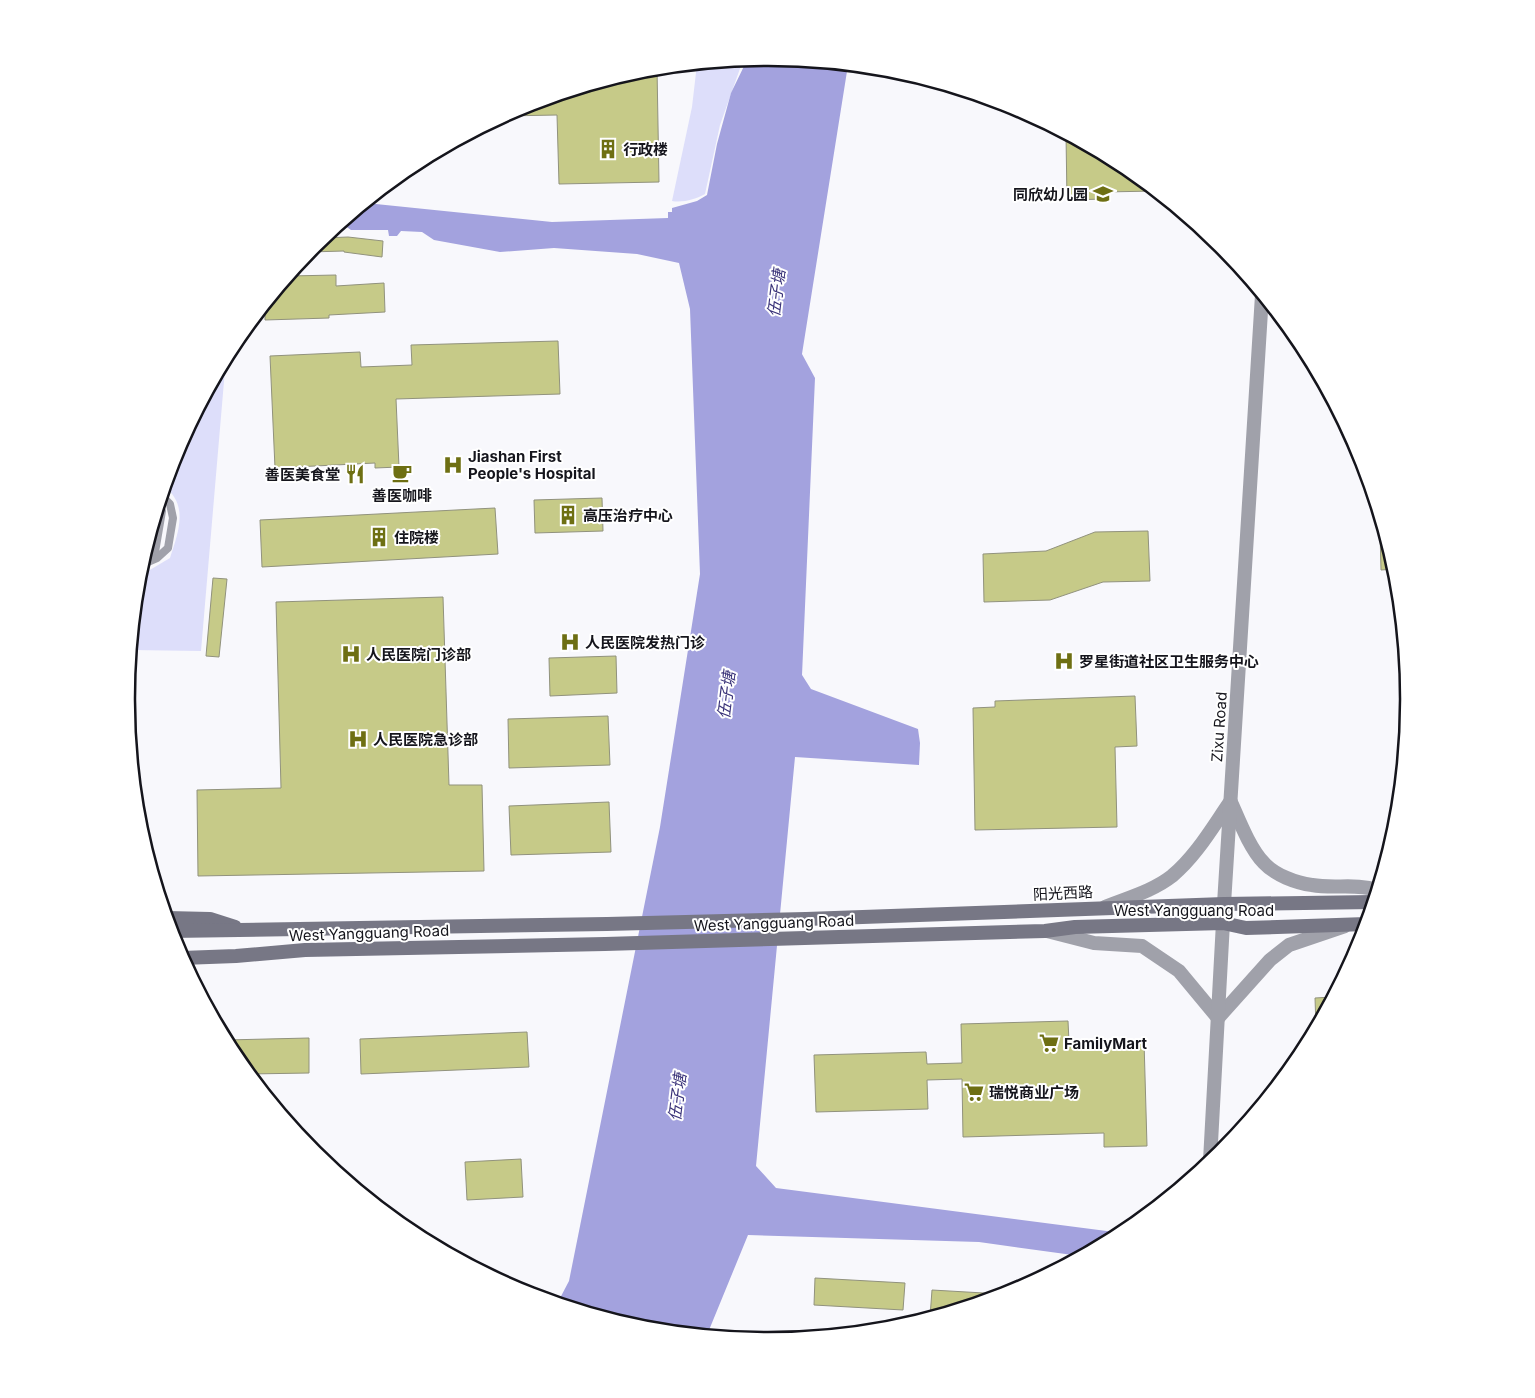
<svg xmlns="http://www.w3.org/2000/svg" width="1535" height="1398" font-family="Inter,'Noto Sans SC',sans-serif">
  <rect width="100%" height="100%" fill="#f8f8fc"/>
  <g fill="#dddefa">
    <path d="M743,60L720,125L705,194C696,199 683,203 672,201L692,107L697,64Z"/>
    <path d="M226,358L201,651L131,650L138,577L170,558C178,533 189,506 165,487L175,453Z"/>
  </g>
  <polygon fill="#a3a2de" points="768,58 848,65 802,354 815,378 802,675 811,689 918,729 920,743 919,765 795,757 756,1166 776,1188 1122,1233 1080,1256 979,1242 748,1235 707,1335 642,1328 558,1302 569,1281 660,827 700,574 690,309 679,263 637,254 554,248 500,252 434,240 422,232 401,231 397,236 389,236 388,230 351,230 341,223 366,203 552,222 668,218 668,212 672,212 672,208 697,201 707,195 717,144 731,93 747,60"/>
  <g fill="#c6ca88" stroke="#91927d">
    <polygon points="657,68 659,182 559,184 557,115 504,116 522,106 643,70"/>
    <polygon points="1066,135 1091,148 1091,154 1102,154 1124,166 1155,191 1104,192 1104,199 1067,200"/>
    <polygon points="348,237 383,241 382,257 344,252 344,251 309,252 323,238"/>
    <polygon points="336,275 336,286 384,283 385,312 329,315 329,318 265,320 265,305 289,276"/>
    <polygon points="558,341 560,394 396,399 399,467 375,468 375,463 275,468 270,356 360,352 361,367 412,365 411,345"/>
    <polygon points="602,498 603,531 535,533 534,500"/>
    <polygon points="495,508 498,554 262,567 260,520"/>
    <polygon points="1148,531 1150,581 1103,582 1050,600 984,602 983,554 1046,551 1095,532"/>
    <polygon points="1380,531 1384,531 1395,569 1381,570"/>
    <polygon points="213,578 227,579 219,657 206,656"/>
    <polygon points="443,597 449,785 482,785 484,871 198,876 197,790 281,788 276,602"/>
    <polygon points="616,656 617,693 550,696 549,658"/>
    <polygon points="1135,696 1137,746 1115,747 1117,827 975,830 973,708 995,707 995,701"/>
    <polygon points="608,716 610,765 509,768 508,719"/>
    <polygon points="609,802 611,852 511,855 509,806"/>
    <polygon points="1332,997 1325,1010 1316,1027 1315,998"/>
    <polygon points="1068,1021 1069,1042 1144,1041 1147,1146 1104,1147 1104,1133 963,1137 962,1079 927,1080 928,1109 816,1112 814,1055 926,1052 927,1064 962,1063 961,1024"/>
    <polygon points="527,1032 529,1067 361,1074 360,1039"/>
    <polygon points="309,1038 309,1073 250,1074 234,1055 226,1040"/>
    <polygon points="521,1159 523,1197 467,1200 465,1162"/>
    <polygon points="815,1278 905,1283 903,1310 814,1305"/>
    <polygon points="932,1290 1001,1294 1001,1295 930,1317"/>
  </g>
  <g fill="none" stroke-linecap="round" stroke-linejoin="round">
    <g stroke="#a0a1aa" stroke-width="8">
      <polyline points="146,560 155,552 162,511 159,505"/>
      <polyline points="141,565 157,558 168,548 173,518 170,504 162,496"/>
    </g>
    <g stroke="#a0a1aa" stroke-width="14">
      <path d="M1231,802C1239,820 1250,849 1264,863C1275,875 1296,883 1312,885C1334,889 1356,883 1377,890"/>
      <path d="M1105,907C1127,898 1153,891 1172,876C1196,856 1212,828 1230,802"/>
      <polyline points="1047,931 1094,943 1142,946 1179,971 1218,1018"/>
      <polyline points="1218,1018 1270,960 1289,945 1345,926"/>
      <polyline points="1210,1161 1224,904 1262,295"/>
    </g>
    <g stroke="#777785" stroke-width="14">
      <polyline points="167,918 210,919 235,927"/>
      <polyline points="171,931 607,924 806,919 1224,904 1373,902"/>
      <polyline points="182,958 236,956 305,950 605,944 1045,931 1075,927 1223,923 1246,928 1366,924"/>
    </g>
  </g>
  <defs>
    <symbol id="building-bare" viewBox="-9 -9 18 18"><path d="M-4-6H4V6H1V3H-1V6H-4ZM-2.5-4.3h1.7v1.8h-1.7ZM.8-4.3h1.7v1.8H.8ZM-2.5-1h1.7V.8h-1.7ZM.8-1h1.7V.8H.8Z" fill="#6e6f13" stroke="#fff" stroke-width="2.5" paint-order="stroke"/></symbol>
    <symbol id="school-bare" viewBox="-9 -9 18 18"><path d="M0-5L7-2L0 1L-7-2ZM-4 1L0 2.5L4 1V4Q0 6-4 4Z" fill="#6e6f13" stroke="#fff" stroke-width="2.5" paint-order="stroke"/></symbol>
    <symbol id="hospital-bare" viewBox="-9 -9 18 18"><path d="M-5-5h3v3.5h4V-5h3V5h-3V1.5h-4V5h-3Z" fill="#6e6f13" stroke="#fff" stroke-width="2.5" paint-order="stroke"/></symbol>
    <symbol id="cafe-bare" viewBox="-9 -9 18 18"><path d="M-5.5-4.5H6V0H3Q3 3.5 0 3.5H-2.5Q-5.5 3.5-5.5 0ZM3-3.2v2h1.7v-2ZM-6 4.5H4V6H-6Z" fill="#6e6f13" stroke="#fff" stroke-width="2.5" paint-order="stroke"/></symbol>
    <symbol id="restaurant-bare" viewBox="-9 -9 18 18"><path d="M-5-6h1v4h1v-4h1v4h1v-4h1v5L-1.5 .5V6h-2V.5L-5-1ZM5-6V6H3V1.5H1.5Q1.5-4 5-6Z" fill="#6e6f13" stroke="#fff" stroke-width="2.5" paint-order="stroke"/></symbol>
    <symbol id="supermarket-bare" viewBox="-9 -9 18 18"><path d="M-6-5.5h2.5l.6 2H6L4.5 2H-2.5L-4.4-4H-6ZM-1.5 3.2a1.3 1.3 0 1 0 .1 0ZM3 3.2a1.3 1.3 0 1 0 .1 0Z" fill="#6e6f13" stroke="#fff" stroke-width="2.5" paint-order="stroke"/></symbol>
  </defs>
  <g fill-rule="evenodd">
    <use href="#building-bare" x="594" y="135" width="28" height="28"/>
    <use href="#school-bare" x="1089" y="180" width="28" height="28"/>
    <use href="#hospital-bare" x="439" y="451" width="28" height="28"/>
    <use href="#cafe-bare" x="388" y="459" width="28" height="28"/>
    <use href="#restaurant-bare" x="341" y="460" width="28" height="28"/>
    <use href="#building-bare" x="554" y="501" width="28" height="28"/>
    <use href="#building-bare" x="365" y="523" width="28" height="28"/>
    <use href="#hospital-bare" x="556" y="628" width="28" height="28"/>
    <use href="#hospital-bare" x="337" y="640" width="28" height="28"/>
    <use href="#hospital-bare" x="1050" y="647" width="28" height="28"/>
    <use href="#hospital-bare" x="344" y="725" width="28" height="28"/>
    <use href="#supermarket-bare" x="1035" y="1029" width="28" height="28"/>
    <use href="#supermarket-bare" x="960" y="1078" width="28" height="28"/>
  </g>
  <g text-anchor="middle" dominant-baseline="central" stroke-width="4" stroke-linejoin="round" paint-order="stroke">
    <g font-size="15" font-weight="bold" fill="#15151c" stroke="#fff" text-anchor="start">
      <text x="623" y="149">行政楼</text>
      <text x="1088" y="194" text-anchor="end">同欣幼儿园</text>
      <text x="468" y="456">Jiashan First<tspan x="468" dy="17">People's Hospital</tspan></text>
      <text x="340" y="474" text-anchor="end">善医美食堂</text>
      <text x="402" y="495" text-anchor="middle">善医咖啡</text>
      <text x="583" y="515">高压治疗中心</text>
      <text x="394" y="537">住院楼</text>
      <text x="585" y="642">人民医院发热门诊</text>
      <text x="366" y="654">人民医院门诊部</text>
      <text x="1079" y="661">罗星街道社区卫生服务中心</text>
      <text x="373" y="739">人民医院急诊部</text>
      <text x="1064" y="1043">FamilyMart</text>
      <text x="989" y="1092">瑞悦商业广场</text>
    </g>
    <g font-size="15" fill="#15151c" stroke="#fff">
      <text transform="translate(1219 727) rotate(-86)">Zixu Road</text>
      <text transform="translate(1063 893) rotate(-3)">阳光西路</text>
      <text x="1194" y="910">West Yangguang Road</text>
      <text transform="translate(774 923) rotate(-2)">West Yangguang Road</text>
      <text transform="translate(369 933) rotate(-2)">West Yangguang Road</text>
    </g>
    <g font-size="16" font-style="italic" fill="#3a3379" stroke="#fff">
      <text transform="translate(776 293) rotate(-83)">伍子塘</text>
      <text transform="translate(726 695) rotate(-83)">伍子塘</text>
      <text transform="translate(677 1097) rotate(-83)">伍子塘</text>
    </g>
  </g>
  <path d="M0 0H1535V1398H0ZM767 66H768A632 632 0 0 1 1400 698V700A632 632 0 0 1 768 1332H767A632 632 0 0 1 135 700V698A632 632 0 0 1 767 66Z" fill="#fff" fill-rule="evenodd"/>
  <path fill="none" stroke="#15151c" stroke-width="2.5" d="M767 66H768A632 632 0 0 1 1400 698V700A632 632 0 0 1 768 1332H767A632 632 0 0 1 135 700V698A632 632 0 0 1 767 66Z"/>
</svg>
